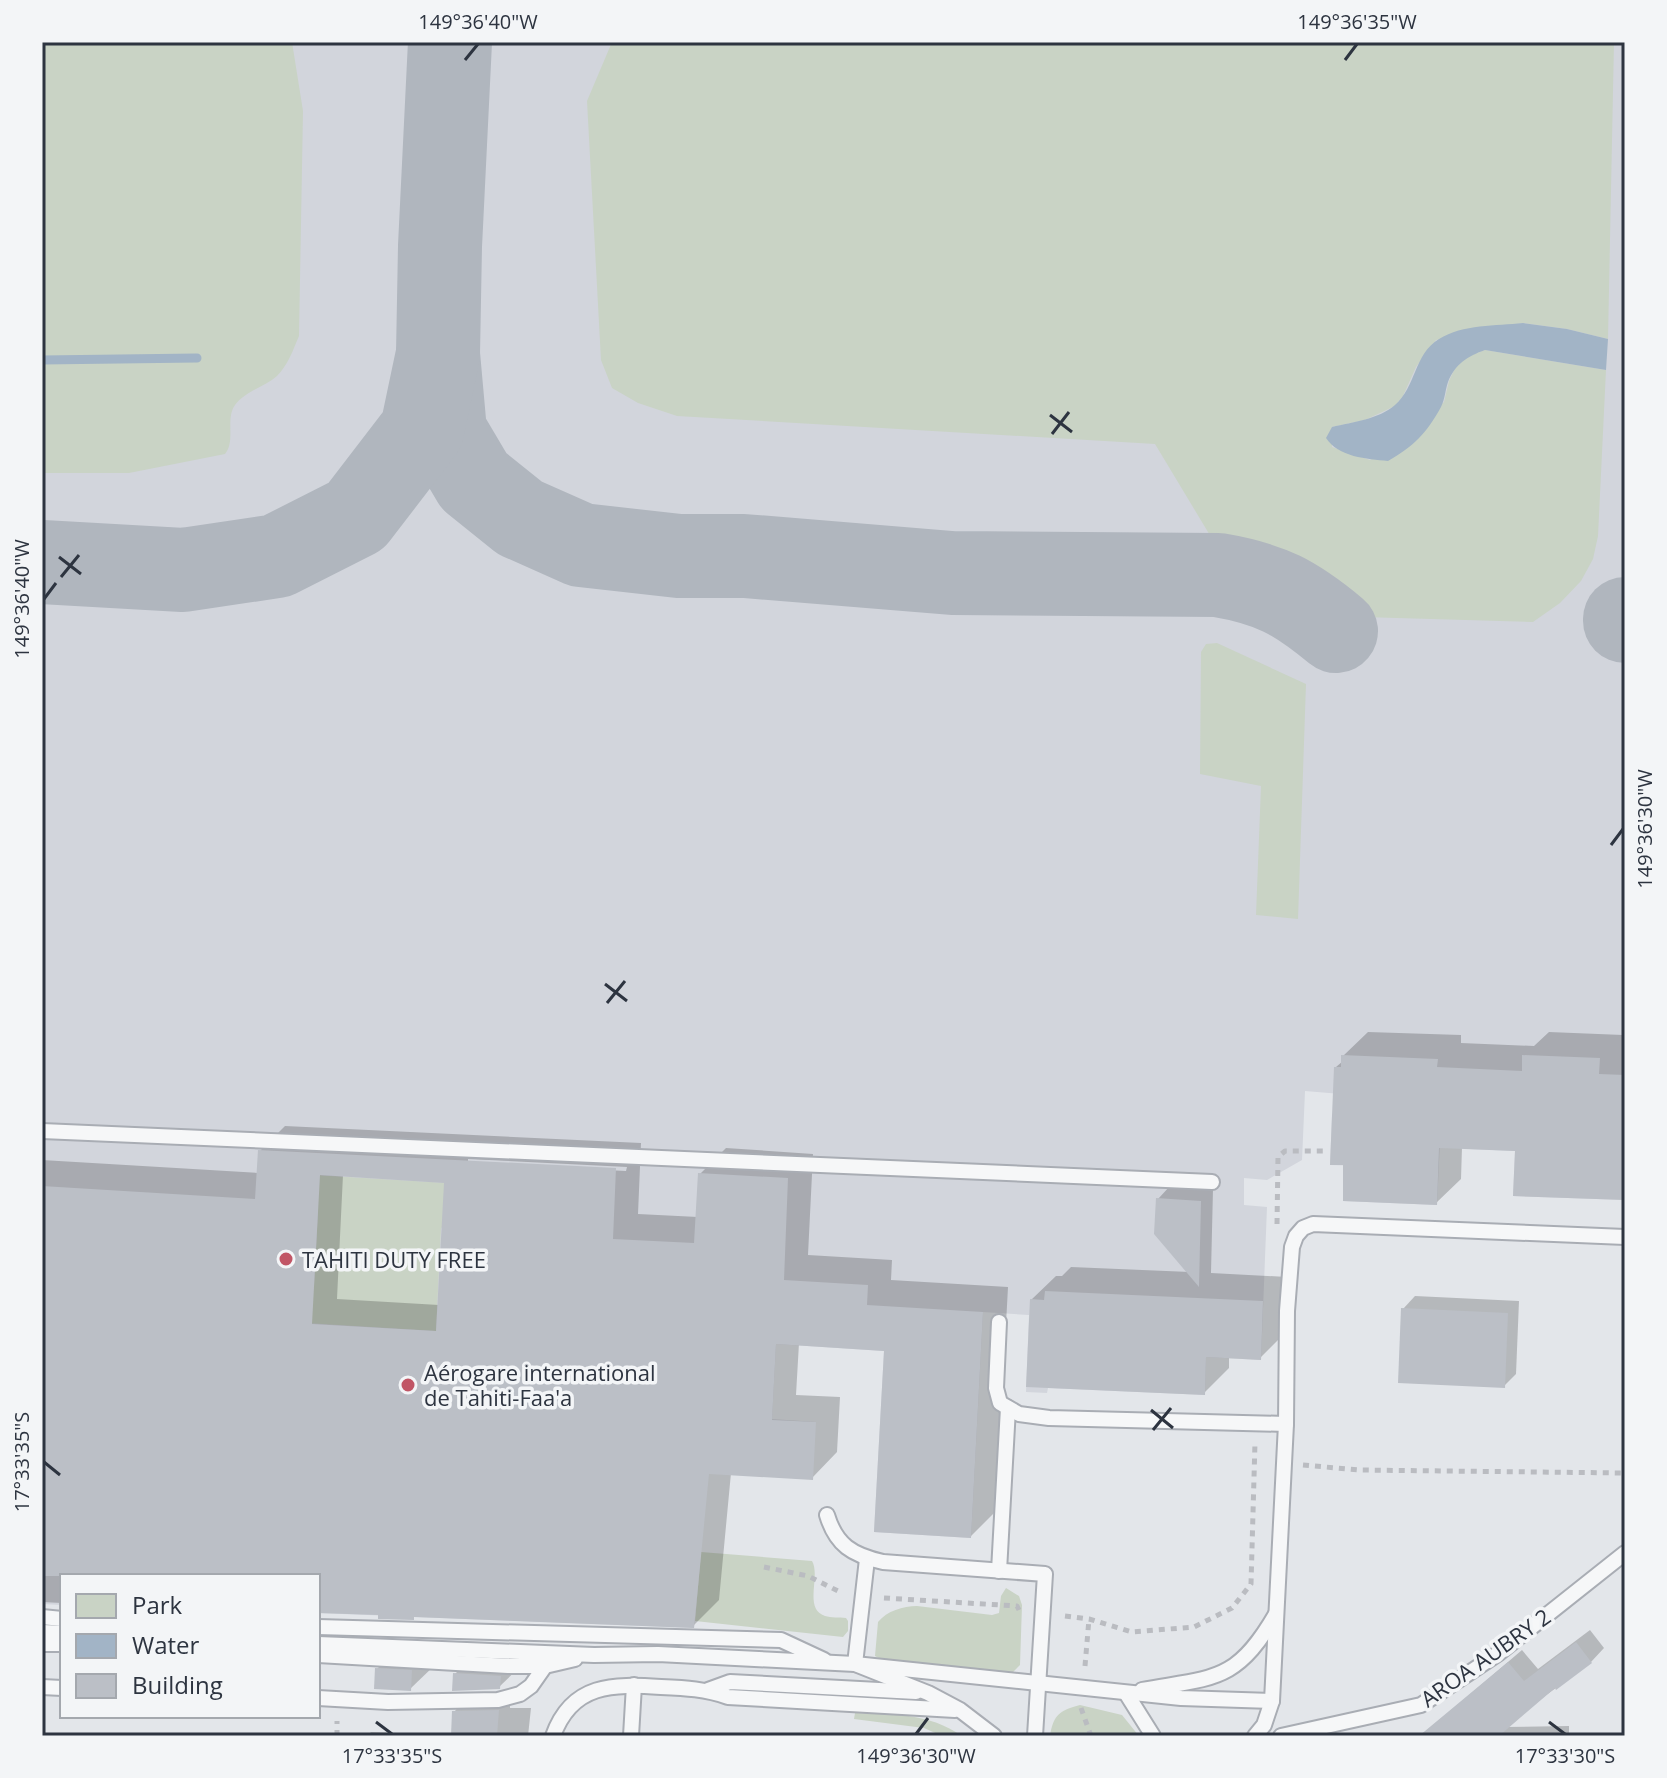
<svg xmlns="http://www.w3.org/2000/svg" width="1667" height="1778" font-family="'Open Sans',sans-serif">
  <rect width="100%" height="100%" fill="#e3e6ea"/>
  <polygon fill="#d2d5dc" points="42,42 1625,42 1625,1200 1513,1196 1515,1151 1469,1149 1469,1143 1440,1141 1437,1205 1343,1201 1343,1169 1362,1166 1330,1165 1332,1115 1341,1094 1305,1091 1302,1160 1267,1180 1244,1178 1244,1205 1267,1207 1261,1360 1206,1357 1205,1395 1048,1388 1047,1393 1026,1392 1029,1315 983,1312 971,1538 874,1532 884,1351 776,1344 772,1419 816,1422 696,1467 701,1552 694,1628 318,1613 318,1576 62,1576 62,1605 42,1604"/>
  <g fill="#c9d3c5">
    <path d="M42,42H292L303,111L299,336C293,350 288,365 277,376C265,387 245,391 235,405C225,419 236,441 225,454L129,473H42Z"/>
    <polygon points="612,42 1614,42 1608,339 1567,329 1523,323 1436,340 1416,367 1403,396 1395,406 1365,420 1332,427 1332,447 1370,460 1444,402 1449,381 1455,368 1468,356 1485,350 1606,370 1598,536 1593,559 1581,581 1560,603 1533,622 1362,617 1298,574 1211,537 1155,444 677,416 638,403 612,388 601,360 587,101"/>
    <polygon points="1217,643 1306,684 1298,919 1256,915 1261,786 1200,774 1201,652 1206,644"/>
    <polygon points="297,1174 464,1184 441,1229 436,1331 306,1323 314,1286 318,1211"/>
    <path d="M701,1552L812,1561C821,1576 803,1609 825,1616C831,1618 839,1617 846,1618L848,1621V1631L843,1637L695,1621Z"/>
    <path d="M1006,1588L1019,1596L1022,1605L1020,1665L1012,1673L886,1662L875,1656L878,1622C887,1611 903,1606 917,1606L992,1615L999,1613L1001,1596Z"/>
    <path d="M1080,1705L1122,1715L1139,1736H1050C1053,1715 1060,1710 1080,1705Z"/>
    <path d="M855,1713C893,1714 929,1713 962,1736H942L924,1728L854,1719Z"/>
  </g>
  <path fill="#a2b4c6" d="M1523,323L1567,329L1608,339L1606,370L1485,350C1468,356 1455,364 1448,382C1445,391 1445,399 1441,407C1426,434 1414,446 1388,461C1367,459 1338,457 1326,438L1332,427C1353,422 1379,419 1395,405C1416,387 1414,354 1439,339C1463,324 1496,326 1523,323Z"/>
  <g fill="#0003" fill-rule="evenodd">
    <polygon points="1368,1032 1461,1035 1461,1043 1534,1046 1549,1032 1623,1035 1625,1198 1517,1150 1462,1147 1461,1179 1436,1203 1346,1163 1336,1067 1343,1061 1343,1056"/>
    <path d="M285,1126L641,1143L638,1214L698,1217L700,1174L726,1148L813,1154L808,1255L892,1260L891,1280L1008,1287L996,1511L971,1536L886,1349L799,1343L796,1395L840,1397L837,1452L812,1478L731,1473L719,1600L693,1626L318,1611V1576H62V1603L42,1602V1160L259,1173L260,1151ZM468,1159L627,1167L626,1171L468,1163ZM343,1175L446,1181L439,1305L337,1299Z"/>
    <polygon points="1170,1186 1213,1189 1211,1273 1287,1277 1285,1333 1260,1358 1229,1356 1229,1368 1204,1393 1031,1300 1056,1276 1062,1276 1071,1267 1190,1272 1158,1199"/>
    <polygon points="1415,1296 1519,1301 1516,1374 1504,1386 1403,1309"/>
    <polygon points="1590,1630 1604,1648 1591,1662 1503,1727 1569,1726 1569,1736 1421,1736 1522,1650 1538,1669"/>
    <polygon points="402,1644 436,1664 410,1689 377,1669"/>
    <polygon points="480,1648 525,1651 525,1662 499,1687 455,1674"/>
    <polygon points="510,1698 510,1708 531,1708 528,1736 367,1736 371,1732 453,1735 454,1712 466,1699"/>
  </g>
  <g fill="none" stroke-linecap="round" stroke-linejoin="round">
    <polyline stroke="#a2b4c6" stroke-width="9" points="42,360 197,358"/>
    <g stroke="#b0b6be" stroke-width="84">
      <path d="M438,354L445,432L474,481L520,518L581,545L679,556H744L952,573L1218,575C1271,584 1295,597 1336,631"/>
      <polyline points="42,562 183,570 277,556 356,516 422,430 438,354 440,246 450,42"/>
      <polyline points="1625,621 1625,619"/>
    </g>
  </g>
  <g fill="#bbbfc6" fill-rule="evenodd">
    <polygon points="1341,1055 1438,1059 1437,1067 1522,1071 1522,1055 1600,1058 1599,1074 1625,1075 1625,1200 1513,1196 1515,1151 1439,1148 1437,1205 1343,1201 1343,1165 1330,1165 1334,1067 1341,1067"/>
    <path d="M258,1150L616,1168L613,1239L694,1243L698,1173L788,1178L784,1280L868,1285L867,1305L983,1312L971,1538L874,1532L884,1351L776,1344L772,1420L816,1422L813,1480L709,1474L694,1628L414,1617V1620L378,1619V1615L318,1613V1576H42V1186L255,1199ZM320,1175L444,1183L436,1331L312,1324Z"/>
    <polygon points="1156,1198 1201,1201 1199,1287 1154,1234"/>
    <polygon points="1045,1291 1263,1301 1261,1360 1206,1357 1205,1395 1026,1387 1030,1299 1044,1300"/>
    <polygon points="1401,1308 1508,1313 1505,1388 1398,1383"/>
    <polygon points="1576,1642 1592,1663 1556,1690 1555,1688 1499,1736 1419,1736 1508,1662 1524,1681"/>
    <polygon points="375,1668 412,1670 411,1691 374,1689"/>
    <polygon points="453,1673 501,1676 500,1689 452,1691"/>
    <polygon points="499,1710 497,1736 451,1736 452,1711"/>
  </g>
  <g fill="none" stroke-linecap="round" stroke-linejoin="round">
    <defs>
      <g id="service">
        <polyline points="42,1131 1212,1182"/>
        <polyline points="999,1322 996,1388 1000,1403 1019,1414 1049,1418 1286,1424"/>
        <path d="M827,1515C836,1545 852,1555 883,1562L1045,1574L1035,1736"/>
        <polyline points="867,1559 855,1664 1181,1698 1272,1701"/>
        <polyline points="999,1571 1008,1408"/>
        <polyline points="42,1617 62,1619"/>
        <polyline points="318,1627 781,1640 824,1660"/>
        <polyline points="42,1632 62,1633"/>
        <polyline points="42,1644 62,1644"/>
        <polyline points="318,1644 594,1655 658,1654 855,1664 928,1693 960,1710 994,1736"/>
        <polyline points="318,1655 508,1666 545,1666"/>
        <polyline points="42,1687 62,1688"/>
        <polyline points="708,1690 730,1682 916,1692"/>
        <path d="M1142,1690C1214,1677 1236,1683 1276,1614"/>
        <polyline points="1126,1693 1153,1736"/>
        <polyline points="318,1698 388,1702 498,1700 520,1694 531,1686 545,1666 575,1659"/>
        <path d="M553,1736C572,1683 613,1684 661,1687C685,1688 706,1689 728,1697L955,1710"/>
        <polyline points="631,1736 634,1685"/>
        <polyline points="1255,1736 1264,1725 1272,1701 1286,1424 1287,1311 1292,1247 1296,1236 1303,1228 1313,1224 1625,1237"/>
        <polyline points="1281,1736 1421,1705 1499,1653 1625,1553"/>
      </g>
    </defs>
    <use href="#service" stroke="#a9adb4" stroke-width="18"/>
    <g stroke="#babcc1" stroke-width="5" stroke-dasharray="6 6" stroke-linecap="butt">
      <polyline points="1277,1224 1278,1157 1285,1151 1327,1151"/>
      <polyline points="1303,1465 1359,1470 1625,1473"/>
      <polyline points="764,1567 808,1576 842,1593"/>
      <polyline points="884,1598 1017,1606 1019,1610"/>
      <polyline points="1065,1616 1089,1619 1132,1632 1194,1627 1232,1608 1251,1584 1255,1442"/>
      <polyline points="1085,1666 1089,1619"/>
      <polyline points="1081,1708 1091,1736"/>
      <polyline points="337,1736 337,1721"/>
    </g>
    <use href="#service" stroke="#f6f7f8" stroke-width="14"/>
  </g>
  <path fill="none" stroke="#2d3440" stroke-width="3" d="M465,60L478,44M1345,60L1357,44M1050,415L1072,432M1052,434L1069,412M59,557L81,574M61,577L79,555M44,599L56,583M1611,845L1623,829M605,984L627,1001M607,1003L625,981M1151,1410L1173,1428M1153,1430L1171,1408M44,1462L60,1475M376,1722L392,1734M1549,1722L1565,1734M916,1734L928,1718"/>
  <g fill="#c15666" stroke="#f3f5f7" stroke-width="3">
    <circle cx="286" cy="1259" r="8"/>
    <circle cx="408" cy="1385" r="8"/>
  </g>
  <g text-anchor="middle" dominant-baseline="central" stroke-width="7" stroke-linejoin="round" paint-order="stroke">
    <g font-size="22" fill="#2d3440" stroke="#f3f5f7" text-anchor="start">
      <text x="302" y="1259">TAHITI DUTY FREE</text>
      <text x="424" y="1372">Aérogare international<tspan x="424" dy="25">de Tahiti-Faa'a</tspan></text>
    </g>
    <g font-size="22" fill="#2d3440" stroke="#f3f5f7">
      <text transform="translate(1485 1657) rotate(-35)">AROA AUBRY 2</text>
    </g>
  </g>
  <rect width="1667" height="1778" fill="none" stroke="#f3f5f7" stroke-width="88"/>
  <rect x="60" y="1574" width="260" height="144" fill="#f3f5f7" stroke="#a4a8ae" stroke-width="2"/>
  <rect x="76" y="1594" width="40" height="24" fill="#c9d3c5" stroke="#a4a8ae" stroke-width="2"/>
  <text x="132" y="1614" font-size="24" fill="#2d3440">Park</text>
  <rect x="76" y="1634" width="40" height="24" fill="#a2b4c6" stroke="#a4a8ae" stroke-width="2"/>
  <text x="132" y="1654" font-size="24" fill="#2d3440">Water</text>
  <rect x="76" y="1674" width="40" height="24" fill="#bbbfc6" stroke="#a4a8ae" stroke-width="2"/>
  <text x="132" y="1694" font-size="24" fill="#2d3440">Building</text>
  <rect x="44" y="44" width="1579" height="1690" fill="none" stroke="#2d3440" stroke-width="3"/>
  <g font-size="20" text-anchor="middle" fill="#2d3440">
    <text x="478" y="29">149°36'40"W</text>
    <text x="1357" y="29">149°36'35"W</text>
    <text transform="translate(22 599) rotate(-90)" y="7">149°36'40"W</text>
    <text transform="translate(1645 829) rotate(-90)" y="7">149°36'30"W</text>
    <text transform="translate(22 1462) rotate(-90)" y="7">17°33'35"S</text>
    <text x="392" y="1763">17°33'35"S</text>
    <text x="916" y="1763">149°36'30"W</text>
    <text x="1565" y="1763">17°33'30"S</text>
  </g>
</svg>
